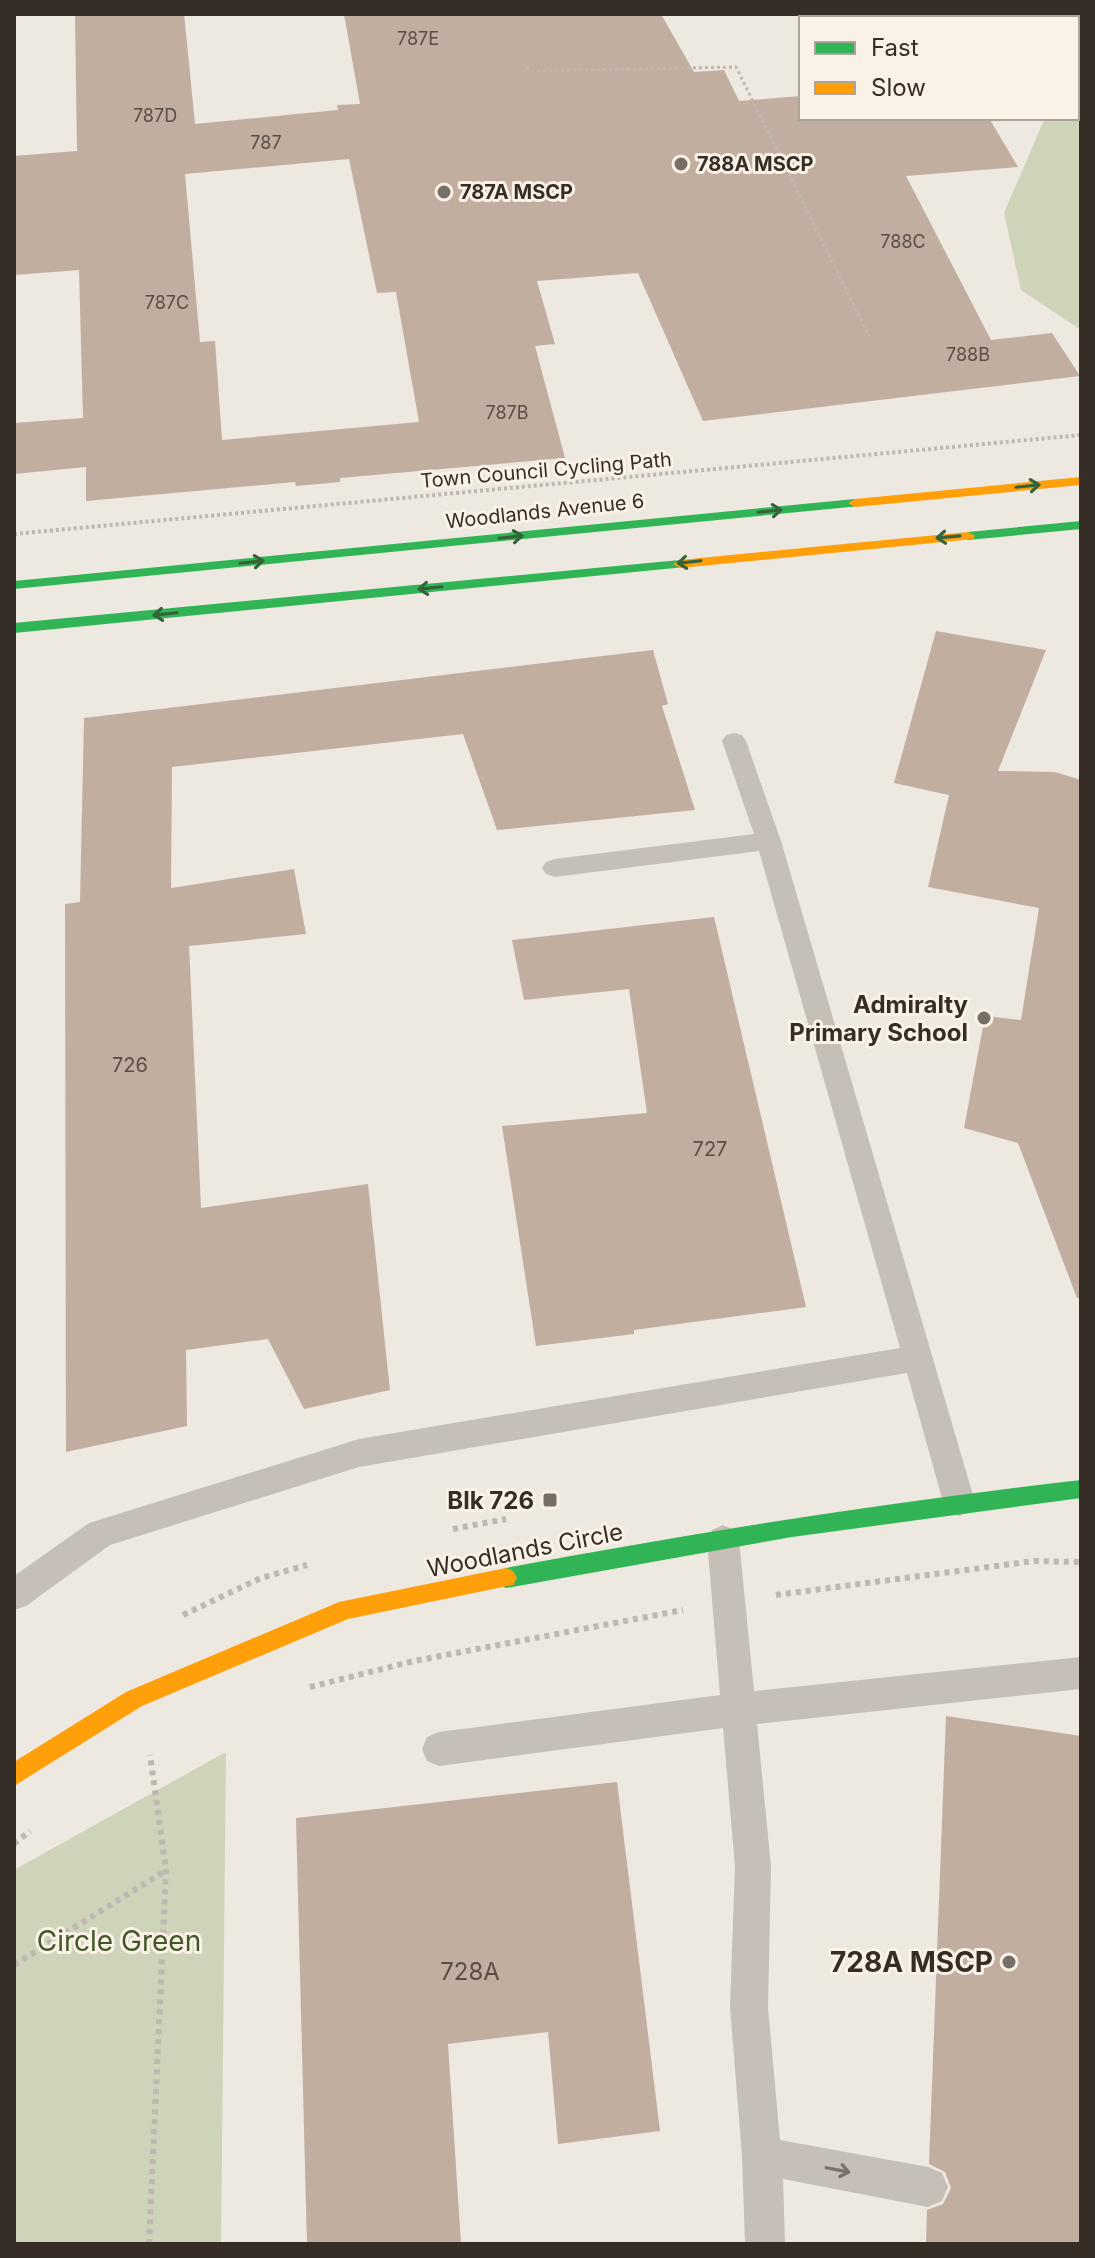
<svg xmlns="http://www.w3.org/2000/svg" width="1095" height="2258" font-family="Inter,sans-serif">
  <rect width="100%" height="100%" fill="#ede8e0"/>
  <g fill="#cdd4b9">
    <polygon points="1077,26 1081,32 1081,330 1021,290 1004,213 1045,118 1077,118"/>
    <polygon points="226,1752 221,2244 14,2244 14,1870"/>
  </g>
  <g fill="#c2ada1" fill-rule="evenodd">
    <path d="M75,14H184L195,124L338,110L337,105L360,104L344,14H661L694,72L724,70L739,101L801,96V118H989L1018,167L906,176L991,340L1052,333L1080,376L703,421L638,273L537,281L555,344L535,346L565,458L340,478V482L296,486L295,482L86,501V467L14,474V423L83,418L79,270L14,275V156L77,151ZM349,159L377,293L396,292L419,422L222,440L215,341L200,342L185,174Z"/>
    <polygon points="936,631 1046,650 998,771 1055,772 1081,780 1081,1298 1077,1298 1018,1143 964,1128 985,1016 1021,1020 1039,908 928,887 949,795 894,783"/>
    <polygon points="653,650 668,704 662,706 695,810 497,830 463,734 172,767 171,888 294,869 306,934 189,946 201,1208 368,1184 390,1390 304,1409 268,1339 186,1350 187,1426 66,1452 65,904 80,902 84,718"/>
    <polygon points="714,917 806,1307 634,1330 634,1334 536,1346 502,1126 647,1113 629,989 524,1000 512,940"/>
    <polygon points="946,1716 1081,1736 1081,2244 926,2244 927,2210 943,2204 951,2188 945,2172 929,2164"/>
    <polygon points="617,1782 660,2131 558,2144 548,2032 448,2044 461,2244 307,2244 296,1818"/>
  </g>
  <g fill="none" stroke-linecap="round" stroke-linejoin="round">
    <polyline stroke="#beb8b1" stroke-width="3" stroke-dasharray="3 3" stroke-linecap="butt" points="527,67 530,71 736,67 869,336"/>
    <polyline stroke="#beb8b1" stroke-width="4" stroke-dasharray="3 3" stroke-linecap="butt" points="14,534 1081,435"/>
    <g stroke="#beb8b1" stroke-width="6" stroke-dasharray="5 5" stroke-linecap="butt">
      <polyline points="453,1529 506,1519"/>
      <polyline points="776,1595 1034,1561 1081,1562"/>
      <polyline points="183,1615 261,1578 307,1565"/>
      <polyline points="310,1687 414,1661 683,1610"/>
      <polyline points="14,1844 30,1831"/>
      <polyline points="14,1965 165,1871"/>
      <polyline points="149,2244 166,1870 150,1755"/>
    </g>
    <g fill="#c6bfb8" fill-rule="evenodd">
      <polygon points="734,733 742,735 746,741 781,841 975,1502 970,1512 959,1516 948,1512 943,1502 907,1373 359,1467 110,1545 26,1606 14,1610 14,1576 89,1523 359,1439 900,1348 759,851 555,877 546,874 542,868 546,862 555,859 754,834 722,741 726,735"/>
      <polygon points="723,1525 734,1530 739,1540 754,1691 1081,1657 1081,1689 757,1724 771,1866 768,2007 780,2140 928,2167 942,2173 948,2187 942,2201 928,2207 783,2179 785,2244 745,2244 742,2156 730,2007 735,1866 723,1728 439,1766 427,1761 422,1749 427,1737 439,1732 720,1695 707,1540 712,1530"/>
    </g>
    <g fill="#30b455" fill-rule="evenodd">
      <polygon points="855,499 860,500 860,506 14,589 14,581"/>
      <polygon points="1081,521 1081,529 968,540 961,536 968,532"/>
      <polygon points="680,560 687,564 685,567 14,633 14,623"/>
      <path d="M1081,1480V1498L792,1537L506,1588L499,1585L495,1578L499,1571L506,1568C697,1532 888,1502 1081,1480Z"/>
    </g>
    <g fill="#ff9f0a" fill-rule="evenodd">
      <polygon points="1081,477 1081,485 855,507 848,503 855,499"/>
      <polygon points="968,532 975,536 973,539 680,568 673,564 680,560"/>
      <polygon points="506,1568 513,1571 517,1578 513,1585 348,1619 142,1706 14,1786 14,1762 126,1692 339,1602"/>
    </g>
  </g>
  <defs><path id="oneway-shaft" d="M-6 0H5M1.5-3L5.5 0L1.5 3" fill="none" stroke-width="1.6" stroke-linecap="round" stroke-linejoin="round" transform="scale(2)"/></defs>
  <g stroke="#346339">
    <use href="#oneway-shaft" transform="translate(1028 486) rotate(-6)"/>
    <use href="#oneway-shaft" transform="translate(770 511) rotate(-6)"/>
    <use href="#oneway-shaft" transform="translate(511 537) rotate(-6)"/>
    <use href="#oneway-shaft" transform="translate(948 537) rotate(175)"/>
    <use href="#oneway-shaft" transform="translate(252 562) rotate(-6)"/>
    <use href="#oneway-shaft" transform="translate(689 562) rotate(174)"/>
    <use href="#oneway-shaft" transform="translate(430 588) rotate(174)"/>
    <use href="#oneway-shaft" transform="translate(165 614) rotate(174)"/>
  </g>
  <use stroke="#776f68" href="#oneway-shaft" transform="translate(838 2170) rotate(11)"/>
  <g fill="#776e68" stroke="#faf2e7" stroke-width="3">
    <circle cx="681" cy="164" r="8"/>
    <circle cx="444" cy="192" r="8"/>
    <circle cx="984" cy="1018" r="8"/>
    <rect x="542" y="1492" width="16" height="16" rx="4"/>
    <circle cx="1009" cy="1962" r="8"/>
  </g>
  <g text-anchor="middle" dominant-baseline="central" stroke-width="6" stroke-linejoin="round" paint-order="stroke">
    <g font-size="18" fill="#5a4d46">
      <text x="418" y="38">787E</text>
      <text x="155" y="115">787D</text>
      <text x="266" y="142">787</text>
      <text x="903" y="241">788C</text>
      <text x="167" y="302">787C</text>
      <text x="968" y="354">788B</text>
      <text x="507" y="412">787B</text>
    </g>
    <g font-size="20" font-weight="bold" fill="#372d27" stroke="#faf2e7" text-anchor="start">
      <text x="697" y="164">788A MSCP</text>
      <text x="460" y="192">787A MSCP</text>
    </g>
    <g font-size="20" fill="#372d27" stroke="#faf2e7">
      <text transform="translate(546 470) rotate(-5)">Town Council Cycling Path</text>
      <text transform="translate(545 511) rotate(-6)">Woodlands Avenue 6</text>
    </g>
    <g font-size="20" fill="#5a4d46">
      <text x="130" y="1065">726</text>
      <text x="710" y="1149">727</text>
    </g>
    <g font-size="24" font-weight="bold" fill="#372d27" stroke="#faf2e7" text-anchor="end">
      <text x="968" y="1004">Admiralty<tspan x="968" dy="28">Primary School</tspan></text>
      <text x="534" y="1500">Blk 726</text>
    </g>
    <g font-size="24" fill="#372d27" stroke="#faf2e7">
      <text transform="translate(525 1550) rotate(-11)">Woodlands Circle</text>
    </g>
    <g font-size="24" fill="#5a4d46">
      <text x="470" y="1971">728A</text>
    </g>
    <g font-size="28" fill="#435629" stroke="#faf2e7">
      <text x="119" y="1941">Circle Green</text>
    </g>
    <g font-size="28" font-weight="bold" fill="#372d27" stroke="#faf2e7" text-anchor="end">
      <text x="993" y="1962">728A MSCP</text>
    </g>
  </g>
  <rect width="1095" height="2258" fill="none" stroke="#372d27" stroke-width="32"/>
  <rect x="799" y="16" width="280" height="104" fill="#faf2e7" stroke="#aca39a" stroke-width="2"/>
  <rect x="815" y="42" width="40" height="12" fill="#30b455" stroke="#aca39a" stroke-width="2"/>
  <text x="871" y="56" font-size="24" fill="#372d27">Fast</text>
  <rect x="815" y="82" width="40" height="12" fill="#ff9f0a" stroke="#aca39a" stroke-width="2"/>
  <text x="871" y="96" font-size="24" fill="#372d27">Slow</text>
</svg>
